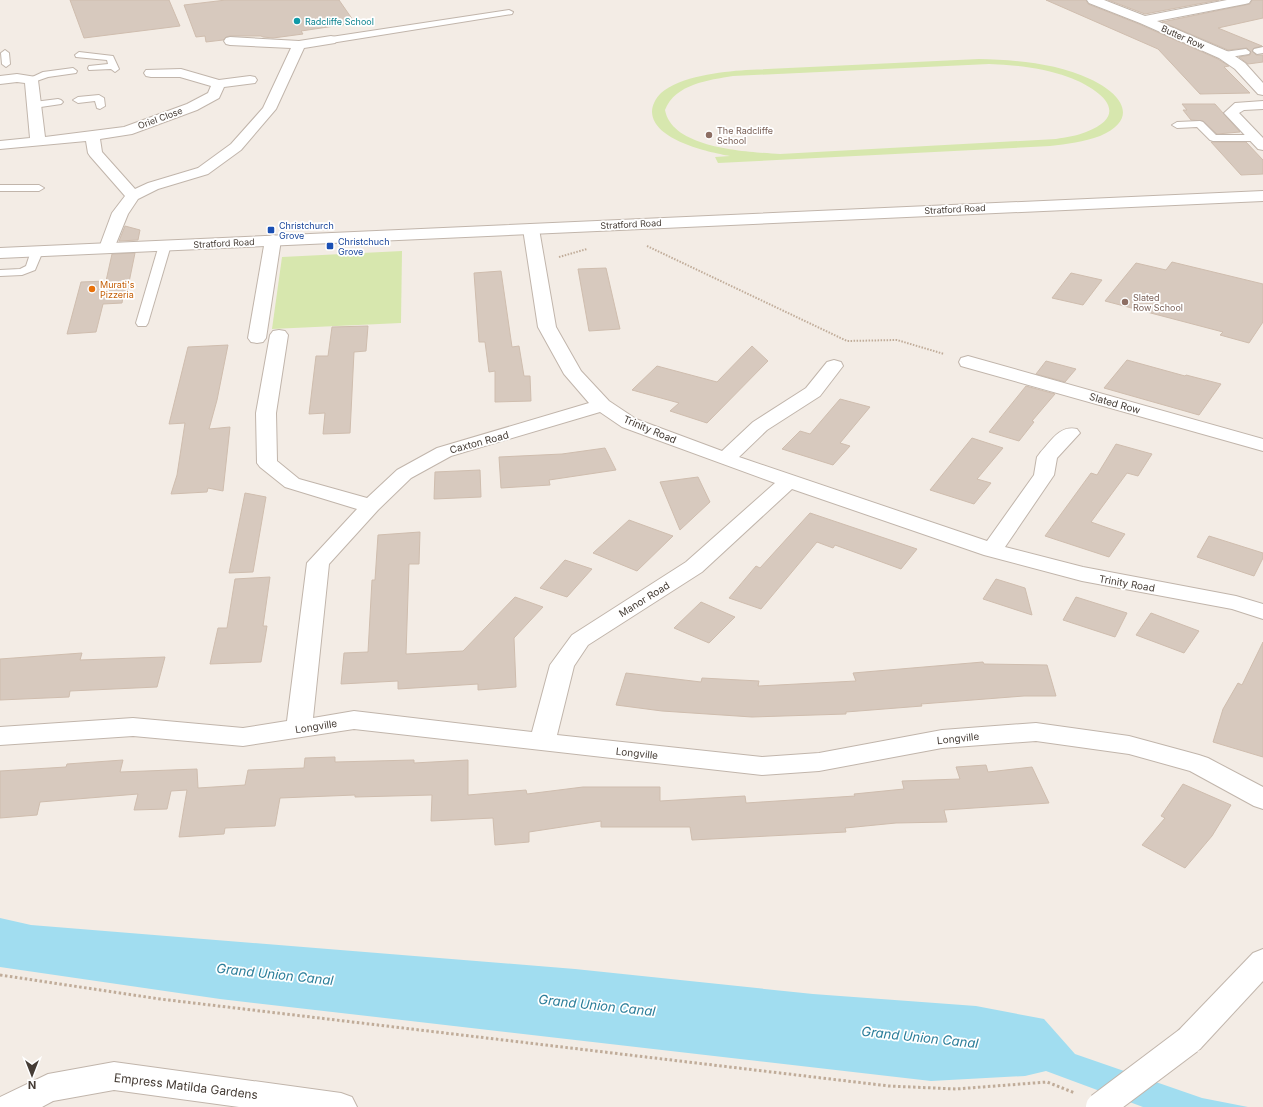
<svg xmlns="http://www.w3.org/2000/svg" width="1263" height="1107" font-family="Inter,sans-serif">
  <rect width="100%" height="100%" fill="#f3ece5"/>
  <g fill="#d7e7ae" fill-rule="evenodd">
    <path d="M979,59C1016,60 1056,63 1090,79C1119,92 1142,118 1100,136C1084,142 1067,144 1050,146L718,163L715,157L730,156C708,152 653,140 652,112C652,105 656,98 661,93C681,76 720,72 746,70ZM989,64C1016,65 1043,68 1068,77C1096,87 1135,113 1086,132C1077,136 1066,137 1056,139L780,154C749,152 672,149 665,110C675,84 709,80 733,76Z"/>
    <polygon points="402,251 401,323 272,329 282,257"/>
  </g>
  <polygon fill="#a1ddf0" points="0,918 31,925 575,969 813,994 976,1006 1044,1019 1075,1054 1202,1098 1248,1107 1143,1107 1046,1071 1025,1076 931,1081 220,999 0,967"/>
  <g fill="#d7c9be" stroke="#cfbdae">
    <polygon points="70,0 169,0 180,26 84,38"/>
    <polygon points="226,0 339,0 355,23 301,31 303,34 273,38 263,37 261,36 230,36 226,37 223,40 206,42 205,36 196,37 184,5"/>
    <polygon points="1046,0 1086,0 1088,4 1139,24 1218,59 1229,66 1224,67 1250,93 1200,94 1158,49"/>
    <polygon points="1108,0 1219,0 1145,14"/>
    <polygon points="1252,0 1263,0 1263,18 1218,28 1262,46 1254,48 1252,51 1256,55 1263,55 1263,62 1248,64 1239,57 1250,55 1251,52 1247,48 1228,50 1162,22 1245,5 1250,4"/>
    <polygon points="1182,104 1215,104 1240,132 1217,134 1203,121 1191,120 1183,110 1187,110"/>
    <polygon points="1211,142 1246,142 1263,160 1263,174 1241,175"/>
    <polygon points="125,226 140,230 138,240 119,241"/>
    <polygon points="135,253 126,297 123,297 122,303 103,304 96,332 67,334 81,282 106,281 112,254"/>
    <polygon points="1172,262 1263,284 1263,322 1249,343 1220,335 1223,332 1105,301 1136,263 1166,270"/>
    <polygon points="606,268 620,329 589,331 578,269"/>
    <polygon points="501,271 512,347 519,346 524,376 530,376 531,401 495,402 495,371 489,372 485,342 479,342 474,273"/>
    <polygon points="1071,273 1102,280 1083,305 1052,298"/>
    <polygon points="368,326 366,351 354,352 350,433 323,434 325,413 309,414 316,356 328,356 332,327"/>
    <polygon points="228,345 217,400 209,429 230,427 223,491 208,488 207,492 171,494 177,475 185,423 169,424 188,347"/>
    <polygon points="752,346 768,361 707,423 670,411 679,403 632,390 657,366 717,382"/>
    <polygon points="1127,360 1185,376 1186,375 1221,384 1199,415 1104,388"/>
    <polygon points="1046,361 1076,369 1065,382 1036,374"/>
    <polygon points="1026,386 1055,394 1032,421 1034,422 1019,441 989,432"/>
    <polygon points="840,399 870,407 840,443 850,446 833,465 782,449 800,431 810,434"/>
    <polygon points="972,438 1003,448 977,479 991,483 974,504 930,490"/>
    <polygon points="1116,444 1152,454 1138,476 1127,473 1091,522 1125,534 1109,557 1045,536 1091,473 1097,475"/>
    <polygon points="605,448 616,470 549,480 550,485 501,488 499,457 562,454"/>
    <polygon points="480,470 481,497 434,499 435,472"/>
    <polygon points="698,477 710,502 680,530 660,482"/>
    <polygon points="245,493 266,497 253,572 229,573"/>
    <polygon points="810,513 917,549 901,569 835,545 833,548 817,542 761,609 729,598 756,566 760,568"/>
    <polygon points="629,520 673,536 637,571 593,553"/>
    <polygon points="420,532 419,564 409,564 406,654 463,651 515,597 543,607 514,638 516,687 478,690 478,684 398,689 398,681 341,684 344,653 368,652 372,580 375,580 378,535"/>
    <polygon points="1209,536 1263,553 1263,558 1254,576 1197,557"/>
    <polygon points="565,560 592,569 567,597 540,588"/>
    <polygon points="270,577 263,626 267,626 261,662 210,664 218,628 227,628 235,579"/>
    <polygon points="996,579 1025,588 1032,615 983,599"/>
    <polygon points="1076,597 1127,613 1115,637 1063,620"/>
    <polygon points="701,602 735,617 709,643 674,628"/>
    <polygon points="1151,613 1199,631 1184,653 1136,635"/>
    <polygon points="1263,642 1263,757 1213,742 1223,709 1238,683 1242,685"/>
    <polygon points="82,653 80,660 165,657 157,687 70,691 69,697 0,700 0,659"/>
    <polygon points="983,662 984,664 1047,665 1056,696 1024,696 921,704 922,706 846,712 846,714 752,717 662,711 616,705 626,673 701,682 702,678 759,681 758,686 856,681 853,673"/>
    <polygon points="335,757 335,762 414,760 414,763 468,760 468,795 526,790 527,794 583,787 660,787 660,801 745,796 746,803 855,796 854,794 904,789 902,781 960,779 956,767 986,765 988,772 1032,767 1049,803 944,810 947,822 896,823 845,828 846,832 692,840 690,827 601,827 601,821 529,832 529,842 495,845 493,818 431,821 432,795 355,797 355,795 280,798 275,826 225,828 224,834 179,837 187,790 171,791 167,809 134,810 138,794 40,802 37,815 0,818 0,771 66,767 67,764 123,760 120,772 197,769 198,788 245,785 248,770 304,768 305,758"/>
    <polygon points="1183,784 1231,805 1212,836 1185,868 1142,845 1165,818 1161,816"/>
  </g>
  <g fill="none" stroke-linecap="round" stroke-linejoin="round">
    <defs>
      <g id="service">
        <polygon points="509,10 513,12 512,14 331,43 327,40 331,37"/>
        <polygon points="1263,47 1263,53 1257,54 1253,51 1254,49"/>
        <polygon points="1246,49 1250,52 1249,54 1224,58 1220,55 1224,52"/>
        <polygon points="5,50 9,53 10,64 6,67 2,64 1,53"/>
        <polygon points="79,52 113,56 119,69 115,72 111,69 89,70 88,68 89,66 108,64 107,60 76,57 75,55"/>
        <polygon points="73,68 77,71 76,73 48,77 31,83 26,80 43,72"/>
        <polygon points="99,95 104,98 105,106 100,109 97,108 95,101 78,103 73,100 78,97"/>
        <polygon points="58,99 61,100 63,102 61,104 34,108 29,105 34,102"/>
        <polygon points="1200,121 1203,122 1216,135 1254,135 1259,138 1254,141 1213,141 1210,140 1197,127 1177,128 1172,125 1177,122"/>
        <polygon points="0,185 39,185 44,188 39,191 0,191"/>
        <polygon points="165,242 171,245 148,323 146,326 138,326 136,323 159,245"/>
        <polygon points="37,248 43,251 35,270 22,275 0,276 0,270 20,269 26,266 31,251"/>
      </g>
      <g id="minor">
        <polygon points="1087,0 1104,0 1145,16 1227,0 1251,0 1249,3 1245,4 1157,21 1229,52 1245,63 1263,83 1263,95 1258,94 1235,69 1219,58 1140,23 1089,3"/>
        <polygon points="331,36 335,37 337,40 335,43 304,48 276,109 241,150 208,174 158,189 138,199 128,214 113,251 107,253 101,251 99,248 112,213 125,196 90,156 88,153 86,141 0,149 0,141 30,138 25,83 17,82 0,84 0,76 17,74 36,77 38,80 45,137 124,127 187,104 208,93 211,86 180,77 151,77 146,76 144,73 146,70 181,69 219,80 250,76 255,77 257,80 255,83 224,87 219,98 197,110 132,134 100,139 102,152 135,189 148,183 198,168 231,144 263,108 291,48 230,45 226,44 224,41 226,38 230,37 299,41"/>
        <polygon points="1263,101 1263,109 1244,110 1239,113 1263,138 1263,150 1258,149 1224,113 1235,103"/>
        <path d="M531,224L537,226L539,229L556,327L581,371L609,401L636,419L722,451L753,422L806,388L827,362L834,360L841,362L843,366L820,396L767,430L739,457L987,541L1034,475L1037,457L1040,453C1051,441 1060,425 1077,429L1080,433L1057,458L1054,475L1005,547L1083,567L1236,596L1263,604V619L1232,609L1082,581L984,555L792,489L702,572L588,645L574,666L557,735L762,757L819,753L942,730L1036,723L1129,736L1199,755L1208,758L1263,787V809L1254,806L1190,771L1129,754L1036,741L942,748L819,771L762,775L354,729L243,746L133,736L0,745V727L133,718L243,728L287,721L307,563L357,509L285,487L260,467L257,463L256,413L270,335L273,331L279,330L285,331L288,335L276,413L277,461L299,479L367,498L397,470L437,448L589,403L564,374L538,327L523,229L525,226ZM600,412L622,427L775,483L686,562L572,635L550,665L532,732L354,711L313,718L329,564L378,510L411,478L451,456Z"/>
        <polygon points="273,235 279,237 281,240 266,338 263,342 257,343 251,342 248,338 265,240 267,237"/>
        <polygon points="968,356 1263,439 1263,451 961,366 959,362 961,358"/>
        <polygon points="114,1062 341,1093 352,1097 357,1107 239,1107 114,1090 53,1101 42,1107 0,1107 0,1097 48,1074"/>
      </g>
      <g id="tertiary">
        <polygon points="1263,191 1263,201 0,258 0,248"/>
        <polygon points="1263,949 1263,981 1200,1049 1189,1053 1178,1049 1174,1040 1178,1031 1253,953"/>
      </g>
    </defs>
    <use href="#service" stroke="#c1b5ab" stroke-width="2"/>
    <use href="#minor" stroke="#c1b5ab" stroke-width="2"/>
    <use href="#tertiary" stroke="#c1b5ab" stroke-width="2"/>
    <g stroke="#c0ac99" stroke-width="2" stroke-dasharray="1.5 1.5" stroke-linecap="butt">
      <polyline points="647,246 847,341 897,340 944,354"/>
      <polyline points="559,257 587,249"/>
    </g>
    <polyline stroke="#c0ac99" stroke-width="3" stroke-dasharray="2.5 2.5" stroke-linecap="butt" points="0,975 160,999 889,1086 956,1089 1047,1082 1075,1093"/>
    <use href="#service" fill="#fff" fill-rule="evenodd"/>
    <use href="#minor" fill="#fff" fill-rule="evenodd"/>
    <use href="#tertiary" fill="#fff" fill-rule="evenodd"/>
    <defs>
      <polyline id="tertiary-bridge" points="1100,1107 1189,1040"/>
    </defs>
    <use href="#tertiary-bridge" stroke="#c1b5ab" stroke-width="30" stroke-linecap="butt"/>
    <use href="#tertiary-bridge" stroke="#fff" stroke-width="28"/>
  </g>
  <circle fill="#0f9aa8" stroke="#fff" stroke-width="1.5" cx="297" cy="21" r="4"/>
  <g fill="#8d6e63" stroke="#fff" stroke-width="1.5">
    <circle cx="709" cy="135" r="4"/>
    <circle cx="1125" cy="302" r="4"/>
  </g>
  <g fill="#1a4fb4" stroke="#fff" stroke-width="1.5">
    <rect x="267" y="226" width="8" height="8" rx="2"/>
    <rect x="326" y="242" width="8" height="8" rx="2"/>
  </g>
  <circle fill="#e8710a" stroke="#fff" stroke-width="1.5" cx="92" cy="289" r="4"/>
  <g text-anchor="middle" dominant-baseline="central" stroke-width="3.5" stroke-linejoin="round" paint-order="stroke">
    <g font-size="9" fill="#0d838f" stroke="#fff" text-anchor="start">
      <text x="305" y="21">Radcliffe School</text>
    </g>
    <g font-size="9" fill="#453c35" stroke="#fff">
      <text transform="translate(1183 37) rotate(24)">Butter Row</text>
      <text transform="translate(160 118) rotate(-20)">Oriel Close</text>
      <text transform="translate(955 209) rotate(-3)">Stratford Road</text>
      <text transform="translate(631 224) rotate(-3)">Stratford Road</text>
      <text transform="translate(224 243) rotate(-3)">Stratford Road</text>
    </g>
    <g font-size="9" fill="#785e54" stroke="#fff" text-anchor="start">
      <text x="717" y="130">The Radcliffe<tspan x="717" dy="10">School</tspan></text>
      <text x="1133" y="297">Slated<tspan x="1133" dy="10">Row School</tspan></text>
    </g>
    <g font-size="9" fill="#164399" stroke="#fff" text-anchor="start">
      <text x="279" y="225">Christchurch<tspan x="279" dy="10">Grove</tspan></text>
      <text x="338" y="241">Christchuch<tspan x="338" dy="10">Grove</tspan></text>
    </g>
    <g font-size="9" fill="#c56008" stroke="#fff" text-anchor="start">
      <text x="100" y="284">Murati's<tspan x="100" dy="10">Pizzeria</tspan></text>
    </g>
    <g font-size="10" fill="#453c35" stroke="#fff">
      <text transform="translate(1115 403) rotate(16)">Slated Row</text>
      <text transform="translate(650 429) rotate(23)">Trinity Road</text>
      <text transform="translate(479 442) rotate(-15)">Caxton Road</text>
      <text transform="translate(1127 583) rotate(10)">Trinity Road</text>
      <text transform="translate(644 599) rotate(-32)">Manor Road</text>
      <text transform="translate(316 726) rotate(-9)">Longville</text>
      <text transform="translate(958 738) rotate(-6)">Longville</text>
      <text transform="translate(637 753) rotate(6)">Longville</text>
    </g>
    <g font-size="12" fill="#453c35" stroke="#fff">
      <text transform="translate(186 1086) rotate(7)">Empress Matilda Gardens</text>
    </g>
    <g font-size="13" font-style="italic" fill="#2a7d99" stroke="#fff">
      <text transform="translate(275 974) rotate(6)">Grand Union Canal</text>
      <text transform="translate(597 1005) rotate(6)">Grand Union Canal</text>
      <text transform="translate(920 1037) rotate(6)">Grand Union Canal</text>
    </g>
  </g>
  <g transform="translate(32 1075) rotate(180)" stroke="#ffffff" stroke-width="3" paint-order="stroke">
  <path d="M0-3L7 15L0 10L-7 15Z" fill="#453c35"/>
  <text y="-6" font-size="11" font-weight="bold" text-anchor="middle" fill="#453c35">N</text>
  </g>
</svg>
